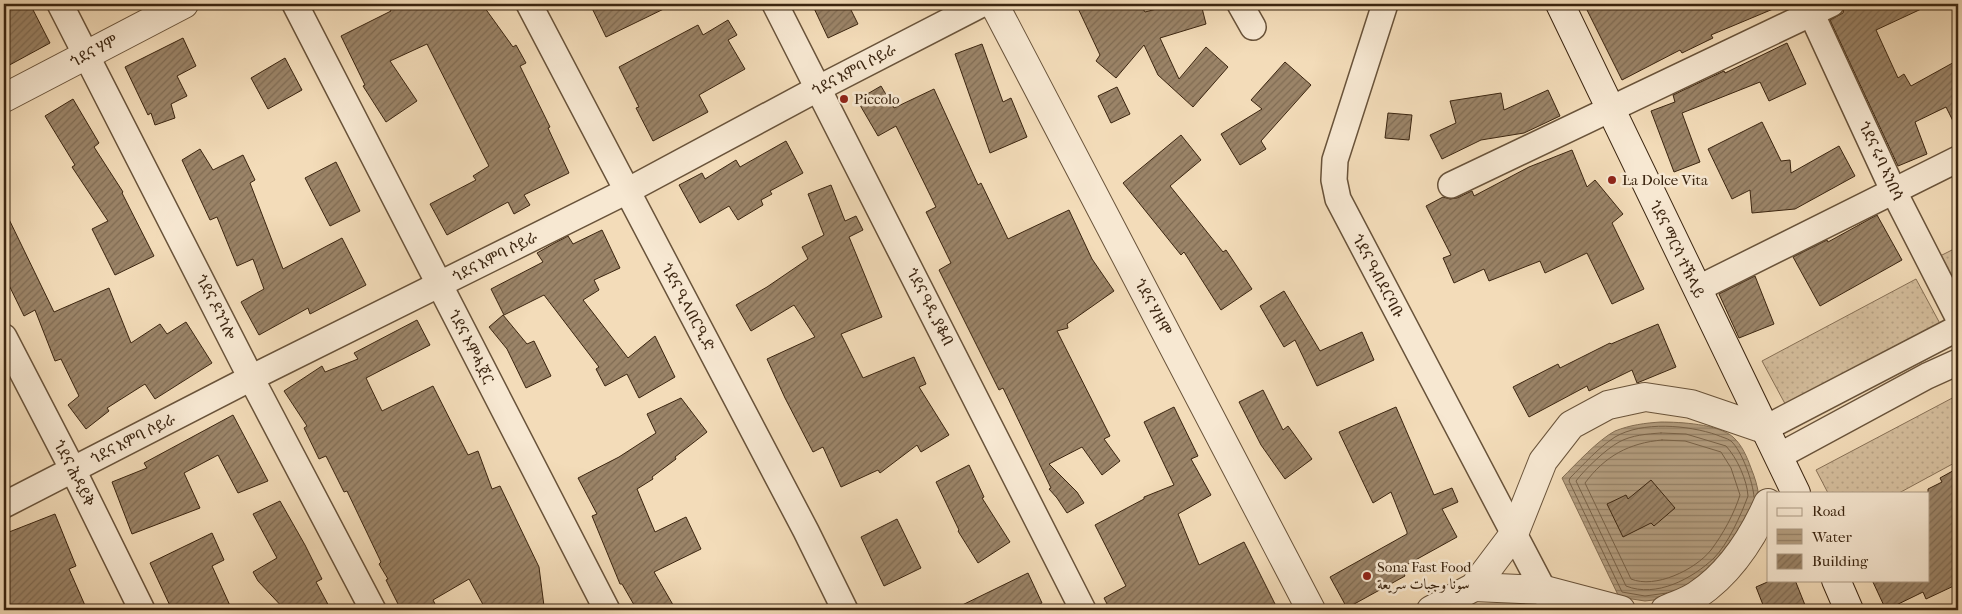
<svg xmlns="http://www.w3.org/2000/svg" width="1962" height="614" font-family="'IM FELL French Canon',Amiri,'Noto Serif Ethiopic',serif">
  <defs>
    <pattern id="garden-dots" width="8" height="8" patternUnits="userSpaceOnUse" patternTransform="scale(1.25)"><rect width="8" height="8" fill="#d4bd9c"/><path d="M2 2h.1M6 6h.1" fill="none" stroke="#b7a285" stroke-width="1.8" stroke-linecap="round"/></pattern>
    <pattern id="water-rules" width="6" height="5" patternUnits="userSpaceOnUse" patternTransform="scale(1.25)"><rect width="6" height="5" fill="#b49e80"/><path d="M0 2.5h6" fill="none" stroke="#948167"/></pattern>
    <pattern id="building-hatch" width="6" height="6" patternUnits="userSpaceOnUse" patternTransform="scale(1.25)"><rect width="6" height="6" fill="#9b8468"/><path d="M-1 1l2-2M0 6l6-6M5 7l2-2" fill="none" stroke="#806c54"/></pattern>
  </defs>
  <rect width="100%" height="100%" fill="#f3dcb9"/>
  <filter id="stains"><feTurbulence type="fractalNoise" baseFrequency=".004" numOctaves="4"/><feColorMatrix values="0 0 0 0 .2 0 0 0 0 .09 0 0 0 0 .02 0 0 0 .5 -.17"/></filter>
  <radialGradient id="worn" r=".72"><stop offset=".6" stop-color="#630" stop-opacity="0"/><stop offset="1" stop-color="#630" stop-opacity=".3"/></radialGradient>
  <g fill="url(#garden-dots)" stroke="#887156">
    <polygon points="1958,247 1958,307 1934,259"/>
    <polygon points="1916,279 1944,331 1790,413 1762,361"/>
    <polygon points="1958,395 1958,461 1899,493 1828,493 1816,470"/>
  </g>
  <path fill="url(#water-rules)" stroke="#846e53" d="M1661,422C1680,422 1718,424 1733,437C1742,445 1747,457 1751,468C1755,478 1758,487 1759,498L1724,564L1662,599L1645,601L1619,597L1562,478C1576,464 1598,440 1615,431C1630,425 1645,423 1661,422Z"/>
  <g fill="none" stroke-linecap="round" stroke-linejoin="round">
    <g stroke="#786248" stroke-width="1">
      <path d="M1661,433L1686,434L1726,446C1737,458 1747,480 1748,496C1741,515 1728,544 1714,558C1692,579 1656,598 1626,586L1576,481C1585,469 1606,449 1619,442C1632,435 1647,434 1661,433Z"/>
      <path d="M1662,440L1685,441L1721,452L1731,468L1740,495C1734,514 1723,534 1711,550C1695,570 1655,589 1631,579L1585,483C1605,456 1629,443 1662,440Z"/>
      <path d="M1667,593L1645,596L1622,592L1569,481L1570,478C1584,464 1598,448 1615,437C1642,421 1688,425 1717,435C1721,437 1727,438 1731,441C1742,451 1753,482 1754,497"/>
    </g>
  </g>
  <g fill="url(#building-hatch)" stroke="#3b2510">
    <polygon points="4,4 30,4 50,43 4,68"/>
    <polygon points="387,4 482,4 513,47 516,45 526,63 520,66 550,127 548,128 569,173 524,195 530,205 514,214 508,202 447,235 430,204 476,180 473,176 489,166 427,44 390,61 417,101 386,122 363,86 365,85 341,36 391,11"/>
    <polygon points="590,4 674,4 606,37"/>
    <polygon points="812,4 848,4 858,24 828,38"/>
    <polygon points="1076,4 1140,4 1145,12 1176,4 1201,4 1206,24 1160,38 1179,79 1206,47 1228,67 1193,107 1158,75 1144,45 1116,78 1096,61 1100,55"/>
    <polygon points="1584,4 1785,4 1711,35 1713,38 1682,53 1680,50 1622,80"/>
    <polygon points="1845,4 1932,4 1876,30 1898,78 1904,74 1911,86 1958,60 1958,131 1946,107 1915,122 1927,154 1898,166 1830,20 1843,13"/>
    <polygon points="728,20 737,35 728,40 745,69 699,95 708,112 653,141 636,108 639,107 619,67 698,25 703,35"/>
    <polygon points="183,38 196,66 177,76 187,96 171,104 175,118 155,125 151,113 148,115 125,67"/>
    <polygon points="1787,43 1806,84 1769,101 1760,82 1682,113 1700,162 1674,172 1651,111 1675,102 1673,95 1724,71 1725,73"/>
    <polygon points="982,44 1003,102 1011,98 1027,137 990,153 955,54"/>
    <polygon points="285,58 302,90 268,109 251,78"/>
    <polygon points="1285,62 1311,85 1261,141 1266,149 1240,165 1221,134 1262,109 1251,100"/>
    <polygon points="881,86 894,108 934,89 978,185 981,183 1008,239 1069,210 1092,259 1114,291 1067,324 1068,328 1057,331 1110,436 1104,439 1120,461 1102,475 1082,447 1049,464 1077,492 1084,503 1067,513 1057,498 1049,489 1051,488 1003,388 999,390 939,270 951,263 926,212 936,207 896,126 878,136 857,100"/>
    <polygon points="1117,87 1130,114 1111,123 1098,96"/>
    <polygon points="1548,90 1560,116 1524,133 1481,140 1442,159 1430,135 1456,123 1450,101 1501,93 1504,110"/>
    <polygon points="73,99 99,143 94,147 123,192 122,193 154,256 115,275 92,229 108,221 72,167 75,165 45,116"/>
    <polygon points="1388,113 1412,115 1409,140 1385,138"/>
    <polygon points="1762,122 1781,161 1790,160 1791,173 1839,146 1855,176 1795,209 1752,213 1750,190 1732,199 1708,149"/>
    <polygon points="1181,135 1201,160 1170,186 1223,252 1226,250 1252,289 1221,310 1184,252 1181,255 1123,183"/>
    <polygon points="786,141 803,173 770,191 772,194 761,200 763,205 738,220 729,206 700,223 679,185 702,173 705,179 736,160 740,167"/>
    <polygon points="200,149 213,170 243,155 255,180 250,183 283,269 342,238 366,285 310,314 308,308 259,335 241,302 264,289 253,259 237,266 217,217 210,220 182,160"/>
    <polygon points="1572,150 1587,187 1595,180 1623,214 1612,223 1644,289 1612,304 1587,253 1545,273 1540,261 1489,281 1484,269 1454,283 1443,258 1451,255 1426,206 1443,197 1450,199 1457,198 1472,191 1474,196 1529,167"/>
    <polygon points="336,162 360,211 330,226 305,178"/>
    <polygon points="831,185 845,221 856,216 863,230 849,237 882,317 841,334 863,378 914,357 926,384 919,387 949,435 921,452 917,445 880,473 878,470 841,487 823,447 813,452 785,398 767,359 815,337 794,305 751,331 736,305 767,287 808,259 802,247 824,235 808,194"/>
    <polygon points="4,209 54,312 109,288 131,343 160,324 167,334 186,322 212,363 155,399 145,384 107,408 109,411 86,429 68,405 79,396 61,359 55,361 35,310 24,316 4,275"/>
    <polygon points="1877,215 1902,260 1820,306 1793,257 1827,240 1828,242"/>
    <polygon points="602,230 620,268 594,280 599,290 583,300 628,358 655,336 675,377 639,398 627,374 605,386 596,369 599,367 544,295 504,315 491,289 543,262 537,253 553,244 568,236 573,244"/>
    <polygon points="1755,276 1774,324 1739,338 1719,294"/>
    <polygon points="1284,291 1320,351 1362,332 1374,360 1317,386 1295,340 1284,347 1260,306"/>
    <polygon points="503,315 527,344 534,341 551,376 526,388 507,349 489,327"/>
    <polygon points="417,320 430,345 366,378 382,411 433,386 468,455 478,451 492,489 500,486 539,567 544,606 509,610 486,610 469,579 433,600 438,610 401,610 386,580 388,579 379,564 381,562 347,491 344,492 326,456 319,459 304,428 307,426 284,391 322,366 325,372 358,359 354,353"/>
    <polygon points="1658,324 1676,367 1637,383 1632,370 1589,391 1587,386 1529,417 1513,387 1558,364 1560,368 1610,343 1611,344"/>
    <polygon points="1263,390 1283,430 1288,426 1312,459 1285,479 1261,445 1239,402"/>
    <polygon points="681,398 707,432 675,457 676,459 652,477 653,479 637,489 655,532 686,517 701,549 654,572 676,610 637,610 622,584 620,584 592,516 597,514 578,478 619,457 656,433 647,414"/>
    <polygon points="1174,407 1198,456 1191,459 1211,495 1178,514 1199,565 1244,542 1278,610 1110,610 1104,598 1126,586 1095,525 1144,499 1144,497 1174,485 1144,422"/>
    <polygon points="1396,407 1434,495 1452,488 1458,502 1442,509 1457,537 1401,568 1405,576 1347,608 1330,577 1407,534 1407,532 1391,492 1373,503 1339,432"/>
    <polygon points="233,415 268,481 238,493 218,455 184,473 200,508 132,534 112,482 147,468 144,463"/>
    <polygon points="969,465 984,497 982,498 1010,542 978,563 958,531 959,530 936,482"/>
    <polygon points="1958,468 1958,584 1926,599 1923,592 1886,610 1872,580 1928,580 1928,489 1942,482 1940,478"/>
    <polygon points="1651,480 1675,508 1654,526 1651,523 1623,537 1607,504 1626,495 1628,499"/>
    <polygon points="280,501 305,545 322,579 316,582 331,610 285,610 258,581 253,572 277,558 253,514"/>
    <polygon points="55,514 76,566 69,569 87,610 4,610 4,534"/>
    <polygon points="897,519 921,568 884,586 861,537"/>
    <polygon points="212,533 224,560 212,566 232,610 172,610 150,563"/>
    <polygon points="1028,573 1042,603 1028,610 952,610"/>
    <polygon points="1772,580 1795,580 1807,610 1765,610 1756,587"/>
  </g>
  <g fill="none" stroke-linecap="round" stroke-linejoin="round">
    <defs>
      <g id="minor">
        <polyline points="60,4 251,378 373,610"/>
        <polyline points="295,4 607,610"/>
        <polyline points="529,4 806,531 845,610"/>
        <polyline points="775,4 1083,610"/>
        <polyline points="1240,4 1253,27"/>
        <polyline points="1385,4 1335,160 1334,180 1338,199 1554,610"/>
        <polyline points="1807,4 1893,190 1958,317"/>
        <polyline points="1451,185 1831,4"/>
        <polyline points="1697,289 1958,159"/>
        <polyline points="4,337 73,470 142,610"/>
        <polyline points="1764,429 1958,328"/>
        <polyline points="1779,456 1927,376 1958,362"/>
        <polyline points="4,505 251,378 627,191 819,88 982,4"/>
      </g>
      <g id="tertiary">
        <polyline points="994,4 1311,610"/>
        <polyline points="4,98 184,4"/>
        <polyline points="1474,587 1545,590 1621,610"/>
        <polyline points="1431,610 1474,587 1514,534 1543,461 1571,425 1608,405 1645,397 1691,404 1764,429"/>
        <path d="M1665,610C1675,605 1687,602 1697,595C1730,573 1752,539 1768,503"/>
      </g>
      <g id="secondary">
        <polyline points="1560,4 1796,493"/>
        <polyline points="1836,580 1849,610"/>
      </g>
    </defs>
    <use href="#minor" stroke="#69533a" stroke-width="28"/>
    <use href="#tertiary" stroke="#69533a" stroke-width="30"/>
    <use href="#secondary" stroke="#3b2510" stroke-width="30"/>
    <use href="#minor" stroke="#f7e8d2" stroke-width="25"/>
    <use href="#tertiary" stroke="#f7e8d2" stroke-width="28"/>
    <use href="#secondary" stroke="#f7e8d2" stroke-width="28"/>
  </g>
  <g fill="#8f2418" stroke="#f7e8d2" stroke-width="2">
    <circle cx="844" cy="99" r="5"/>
    <circle cx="1612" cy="180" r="5"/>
    <circle cx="1367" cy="576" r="5"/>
  </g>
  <g text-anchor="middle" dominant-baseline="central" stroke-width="5" stroke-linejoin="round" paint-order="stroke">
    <g font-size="15" fill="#3b2510" stroke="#f7e8d2">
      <text transform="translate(94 51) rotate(-28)">ጎደና ሃም</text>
      <text transform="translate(854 70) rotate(-28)">ጎደና እምባ ሶይራ</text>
      <text transform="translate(1881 161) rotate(65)">ጎደና ሩባ ኣንበሳ</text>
      <text transform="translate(1677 249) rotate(64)">ጎደና ማርሳ ተኽላይ</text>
      <text transform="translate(495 257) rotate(-27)">ጎደና እምባ ሶይራ</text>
      <text transform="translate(1378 276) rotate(62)">ጎደና ዓብደርባቡ</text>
      <text transform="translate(216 307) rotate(63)">ጎደና ዶንጎሎ</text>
      <text transform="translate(688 307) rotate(62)">ጎደና ዒላበርዒድ</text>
      <text transform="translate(930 307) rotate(63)">ጎደና ዓዲ ያቆብ</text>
      <text transform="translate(1153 307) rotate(62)">ጎደና ሃዘሞ</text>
      <text transform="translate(471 347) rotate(63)">ጎደና ኦምሓጀር</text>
      <text transform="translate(133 439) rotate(-27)">ጎደና እምባ ሶይራ</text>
      <text transform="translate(74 473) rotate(63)">ጎደና ሕዳይቅ</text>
    </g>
    <g font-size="15" fill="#3b2510" stroke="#f7e8d2" text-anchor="start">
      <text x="854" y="99">Piccolo</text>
      <text x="1622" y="180">La Dolce Vita</text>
      <text x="1377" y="567">Sona Fast Food<tspan x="1377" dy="17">سونا وجبات سريعة</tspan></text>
    </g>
  </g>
  <rect width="1962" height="614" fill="none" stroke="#f3dcb9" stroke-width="20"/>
  <rect x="5" y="5" width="1952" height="604" fill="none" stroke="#3b2510" stroke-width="2.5"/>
  <rect x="10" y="10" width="1942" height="594" fill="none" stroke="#3b2510"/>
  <rect x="1767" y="492" width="162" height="90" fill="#f7e8d2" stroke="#ac9a84"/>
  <rect x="1777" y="508" width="25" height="8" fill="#f7e8d2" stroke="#ac9a84"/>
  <text x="1812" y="516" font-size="15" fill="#3b2510">Road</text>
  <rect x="1777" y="529" width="25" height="15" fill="url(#water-rules)" stroke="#ac9a84"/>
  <text x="1812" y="542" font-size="15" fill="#3b2510">Water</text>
  <rect x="1777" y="554" width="25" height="15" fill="url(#building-hatch)" stroke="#ac9a84"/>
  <text x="1812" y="566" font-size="15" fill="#3b2510">Building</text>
  <rect width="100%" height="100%" filter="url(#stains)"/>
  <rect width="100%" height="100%" fill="url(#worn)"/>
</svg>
